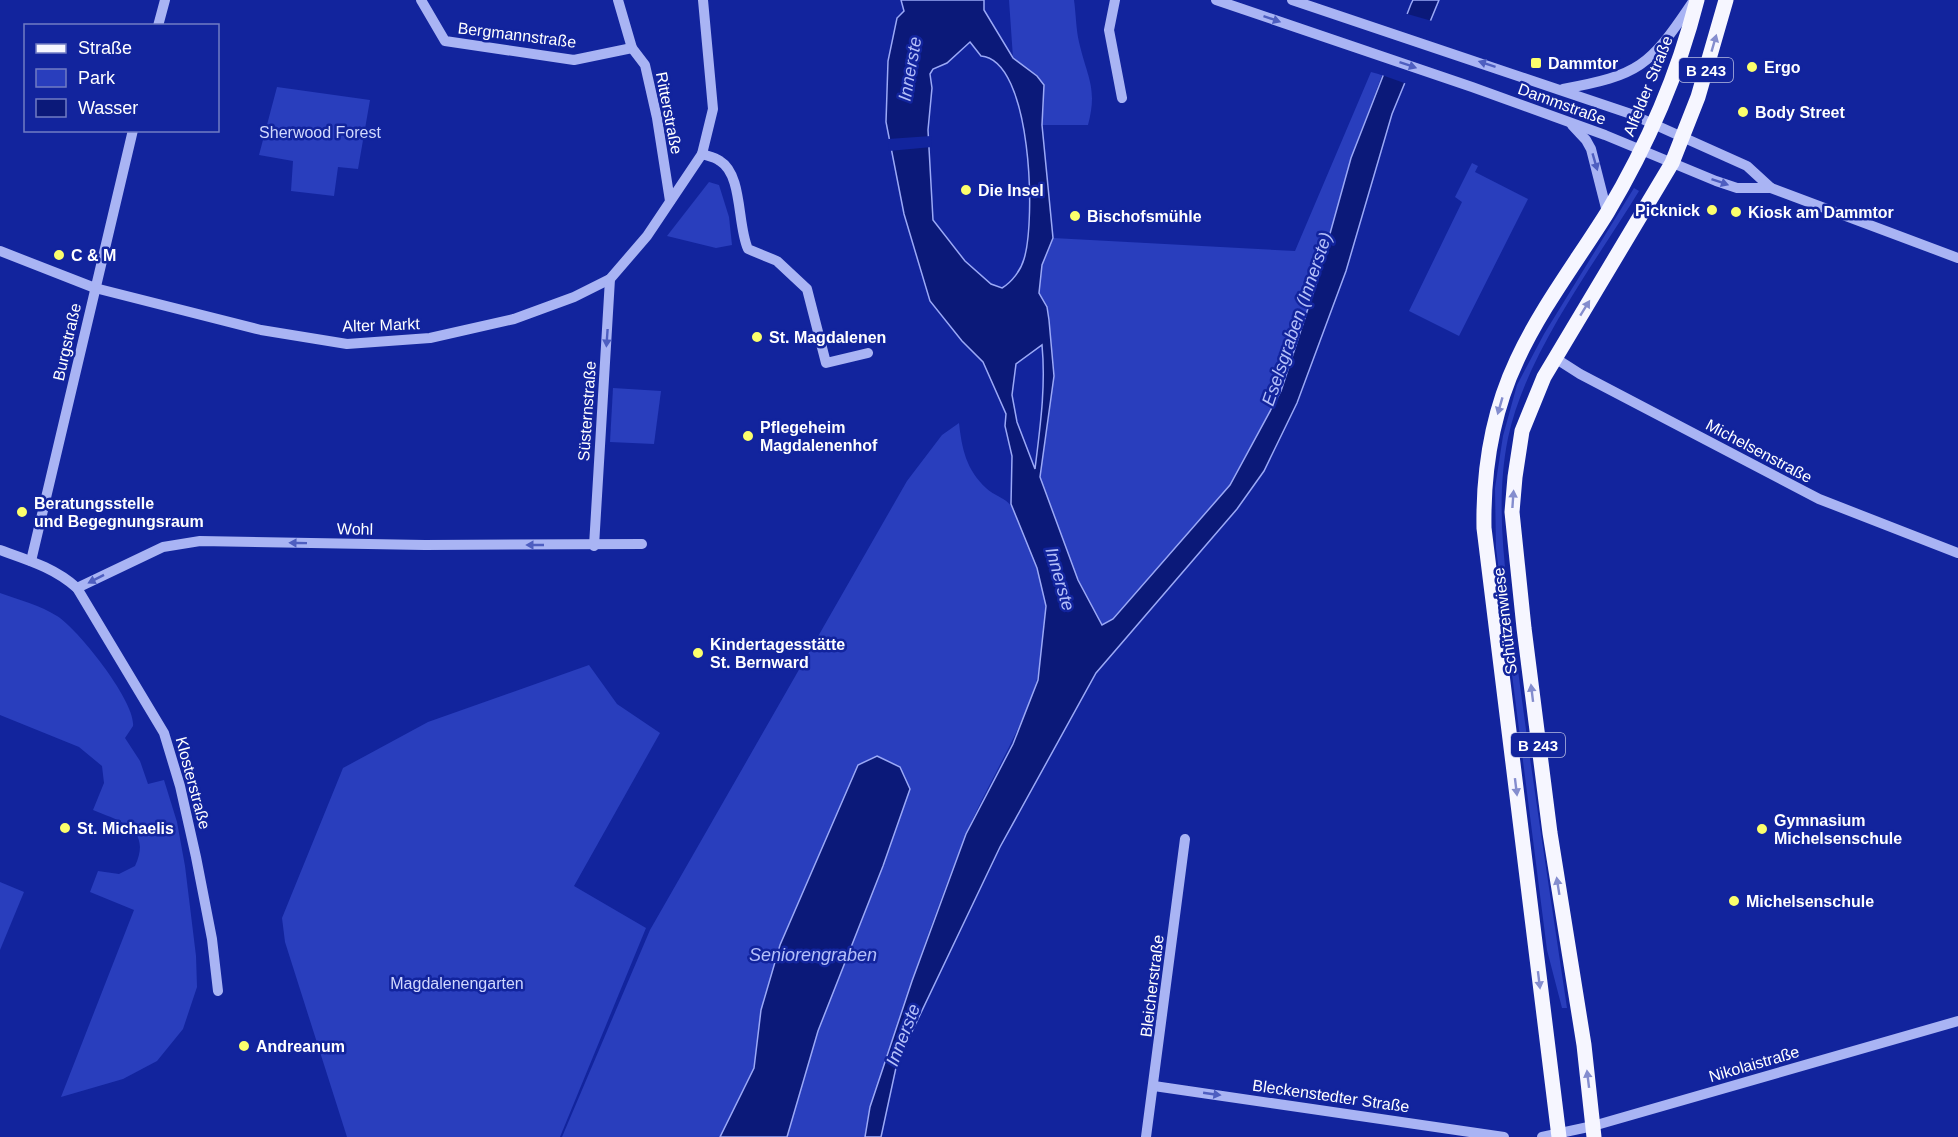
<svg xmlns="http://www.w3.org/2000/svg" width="1958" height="1137" font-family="Helvetica,sans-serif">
  <rect width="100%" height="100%" fill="#12249d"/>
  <g fill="#293ebd">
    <path d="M1009,0H1074C1076,14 1076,29 1079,42C1087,77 1098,88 1088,125H1042C1046,85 1045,82 1013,58Z"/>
    <polygon points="1371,72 1382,75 1351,158 1316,285 1281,391 1230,485 1113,619 1102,625 1078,580 1040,477 1054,376 1049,320 1047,307 1039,293 1042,265 1053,238 1295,251"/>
    <polygon points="277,87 370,100 358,169 338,167 334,196 291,191 293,161 259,155"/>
    <polygon points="1472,163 1478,166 1475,172 1528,199 1459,336 1409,311 1462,202 1455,197"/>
    <polygon points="709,182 719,185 729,217 732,245 716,248 667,236"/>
    <path d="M1634,188L1639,191C1594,265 1526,353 1508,438C1493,512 1508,589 1517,663C1532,778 1550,893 1567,1008H1562L1547,950L1496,548L1495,488L1503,436L1517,385L1544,334Z"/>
    <polygon points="613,388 661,391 654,444 610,442"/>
    <path d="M959,423C962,449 966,469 986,488C993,495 1006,498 1011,506C1023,524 1045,588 1046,609C1050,696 996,761 965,837C941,897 919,958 899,1020C886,1059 872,1097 865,1137H562L650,930L907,481L942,435Z"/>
    <path d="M0,593C19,600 40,605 57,616C78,629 136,702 133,726L125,738L140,761L148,784L164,780L177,822L185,866L196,956L197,987L183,1029L157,1061L123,1079L61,1097L134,910L90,892L98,871L119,874L135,866C152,829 122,822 93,810L104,783L102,766L79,747L0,715Z"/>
    <polygon points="589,665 617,704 660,733 574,886 646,928 560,1137 347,1137 285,942 282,918 343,768 428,722"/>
    <polygon points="0,882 24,892 0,950"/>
  </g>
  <g fill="#0b1979" stroke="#9ba9f7" stroke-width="1.5" fill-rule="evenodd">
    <path d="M901,0H984V10L1013,58L1037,76L1044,85L1042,125L1053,238L1042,265L1039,293L1047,307L1049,320L1054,376L1040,477L1078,580L1102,625L1113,619L1230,485L1281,391L1316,284L1351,158L1411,4L1413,0H1439L1392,114L1346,271L1297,403L1264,471L1237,509L1096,673L1000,847L897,1063L881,1137H865L870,1107L912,981L966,834L1013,744L1038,680L1046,606L1037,568L1011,504L1012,456L1005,426L1006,414L983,362L962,341L930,301L904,214L886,122L888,61L897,18L904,11ZM970,42L981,56C1032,60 1036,221 1024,259C1021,270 1012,282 1002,288L991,284L965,261L933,220L928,130L932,88L930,74L933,69L947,63ZM1042,345C1046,387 1040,428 1035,469L1017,422L1012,395L1016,364Z"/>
    <polygon points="877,756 900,767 910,789 883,866 818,1031 787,1137 720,1137 754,1068 761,1010 780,945 858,765"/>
  </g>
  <g fill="#12249d">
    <polygon points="1404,13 1432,21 1407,84 1379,74"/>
    <polygon points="931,136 932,147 889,151 888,139"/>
  </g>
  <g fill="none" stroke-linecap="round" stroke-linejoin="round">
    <g stroke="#a9b4f4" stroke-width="10">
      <polyline points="421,0 445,41 574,60 632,48"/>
      <polyline points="618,0 632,48 645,65 657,118 670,201"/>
      <path d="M703,0L713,109L702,154C708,156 715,157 720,161C743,175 737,225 748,249L777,261L807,289L826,363L868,353"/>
      <polyline points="1115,0 1109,30 1122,98"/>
      <polyline points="1216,0 1472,87 1605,135 1716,181 1737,188 1771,188 1958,258"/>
      <polyline points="1292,0 1631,114 1747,166 1771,188"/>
      <polyline points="158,26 165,0"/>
      <path d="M1563,89C1639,75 1649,67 1692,3"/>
      <polyline points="1572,125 1586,140 1591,149 1607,212"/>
      <polyline points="0,251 95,288 261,330 347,344 430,338 514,319 574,297 610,279 647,236 702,154"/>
      <polyline points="1555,358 1580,374 1819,499 1958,553"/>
      <polyline points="594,546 610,279"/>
      <path d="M0,550C28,560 55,568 77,588L164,733L180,786L196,857L212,939L218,991"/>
      <polyline points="31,561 133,130"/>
      <polyline points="77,588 163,547 200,541 425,545 642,544"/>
      <polyline points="1154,1086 1504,1137"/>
      <polyline points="1146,1137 1185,839"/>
      <polyline points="1542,1137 1593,1126 1958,1021"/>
    </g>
    <g stroke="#f6f6ff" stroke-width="15">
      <path d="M1559,1137L1484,528C1483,470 1492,413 1517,360C1541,308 1577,261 1607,213C1647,146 1678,75 1697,0"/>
      <polyline points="1594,1137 1584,1045 1550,833 1524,628 1512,512 1515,477 1522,431 1544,377 1672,163 1698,97 1726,0"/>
    </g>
  </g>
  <defs><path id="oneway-solid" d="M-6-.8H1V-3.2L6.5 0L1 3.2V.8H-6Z" transform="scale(1.5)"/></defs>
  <g fill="#4e5ec0">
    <use href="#oneway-solid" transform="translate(1272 19) rotate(19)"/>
    <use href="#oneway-solid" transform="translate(1487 64) rotate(-162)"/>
    <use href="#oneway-solid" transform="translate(1408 65) rotate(19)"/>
    <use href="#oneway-solid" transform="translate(1595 162) rotate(74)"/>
    <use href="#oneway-solid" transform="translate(1720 182) rotate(19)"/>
    <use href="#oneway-solid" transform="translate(607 338) rotate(94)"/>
    <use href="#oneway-solid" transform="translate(298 543) rotate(-179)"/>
    <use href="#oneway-solid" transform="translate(535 545) rotate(-180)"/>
    <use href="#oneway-solid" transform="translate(96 579) rotate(153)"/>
    <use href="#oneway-solid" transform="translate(1212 1094) rotate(8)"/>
  </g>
  <g fill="#848dce">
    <use href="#oneway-solid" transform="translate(1714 43) rotate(-74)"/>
    <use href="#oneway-solid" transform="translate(1585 308) rotate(-58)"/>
    <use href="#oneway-solid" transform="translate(1500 406) rotate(106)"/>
    <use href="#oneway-solid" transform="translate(1513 499) rotate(-86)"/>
    <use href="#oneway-solid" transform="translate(1532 693) rotate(-97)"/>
    <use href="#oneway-solid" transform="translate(1516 787) rotate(83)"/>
    <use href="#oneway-solid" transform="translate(1558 886) rotate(-99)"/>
    <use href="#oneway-solid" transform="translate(1539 980) rotate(83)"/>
    <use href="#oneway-solid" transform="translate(1588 1079) rotate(-97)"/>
  </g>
  <g fill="#fcff6c" stroke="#12249d" stroke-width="2">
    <rect x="1530" y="57" width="12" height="12" rx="3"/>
    <circle cx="1752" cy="67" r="6"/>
    <circle cx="1743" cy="112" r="6"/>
    <circle cx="966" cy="190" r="6"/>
    <circle cx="1712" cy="210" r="6"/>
    <circle cx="1736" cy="212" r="6"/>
    <circle cx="1075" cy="216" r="6"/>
    <circle cx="59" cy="255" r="6"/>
    <circle cx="757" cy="337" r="6"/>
    <circle cx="748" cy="436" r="6"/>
    <circle cx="22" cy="512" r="6"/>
    <circle cx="698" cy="653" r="6"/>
    <circle cx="65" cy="828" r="6"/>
    <circle cx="1762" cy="829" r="6"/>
    <circle cx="1734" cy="901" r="6"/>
    <circle cx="244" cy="1046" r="6"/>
  </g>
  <g text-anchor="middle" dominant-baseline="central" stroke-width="5" stroke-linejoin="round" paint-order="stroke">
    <g fill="#12249d" stroke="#b8bde2" stroke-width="1.5">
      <rect x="1679" y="58" width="54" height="24" rx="4.5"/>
      <rect x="1511" y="733" width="54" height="24" rx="4.5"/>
    </g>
    <g font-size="15" font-weight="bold" fill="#fff">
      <text x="1706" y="70">B 243</text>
      <text x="1538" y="745">B 243</text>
    </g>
    <g font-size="16" fill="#fff" stroke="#12249d">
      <text transform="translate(517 35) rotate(7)">Bergmannstraße</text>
      <text transform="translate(1648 86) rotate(-68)">Alfelder Straße</text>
      <text transform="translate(1562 104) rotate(20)">Dammstraße</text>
      <text transform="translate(669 113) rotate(79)">Ritterstraße</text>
      <text transform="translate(381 325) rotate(-2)">Alter Markt</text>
      <text transform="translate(67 342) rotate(-77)">Burgstraße</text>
      <text transform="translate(587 411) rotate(-86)">Süsternstraße</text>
      <text transform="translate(1759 451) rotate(28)">Michelsenstraße</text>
      <text transform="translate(355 529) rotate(1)">Wohl</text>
      <text transform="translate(1505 621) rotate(-97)">Schützenwiese</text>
      <text transform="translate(193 783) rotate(75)">Klosterstraße</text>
      <text transform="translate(1152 986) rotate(-83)">Bleicherstraße</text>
      <text transform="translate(1754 1064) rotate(-16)">Nikolaistraße</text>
      <text transform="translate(1331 1096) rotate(8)">Bleckenstedter Straße</text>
    </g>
    <g font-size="16" font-weight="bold" fill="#fff" stroke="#12249d" text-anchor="start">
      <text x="1548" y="63">Dammtor</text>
      <text x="1764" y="67">Ergo</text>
      <text x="1755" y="112">Body Street</text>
      <text x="978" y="190">Die Insel</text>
      <text x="1700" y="210" text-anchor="end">Picknick</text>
      <text x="1748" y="212">Kiosk am Dammtor</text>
      <text x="1087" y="216">Bischofsmühle</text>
      <text x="71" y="255">C &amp; M</text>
      <text x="769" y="337">St. Magdalenen</text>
      <text x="760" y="427">Pflegeheim<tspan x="760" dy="18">Magdalenenhof</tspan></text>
      <text x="34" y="503">Beratungsstelle<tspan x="34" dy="18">und Begegnungsraum</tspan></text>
      <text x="710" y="644">Kindertagesstätte<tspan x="710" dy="18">St. Bernward</tspan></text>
      <text x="1774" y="820">Gymnasium<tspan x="1774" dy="18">Michelsenschule</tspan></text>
      <text x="77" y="828">St. Michaelis</text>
      <text x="1746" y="901">Michelsenschule</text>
      <text x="256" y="1046">Andreanum</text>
    </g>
    <g font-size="16" fill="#d1d8fe" stroke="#12249d">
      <text x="320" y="132">Sherwood Forest</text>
      <text x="457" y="983">Magdalenengarten</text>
    </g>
    <g font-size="18" font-style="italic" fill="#b5c0fa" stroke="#12249d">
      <text transform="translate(910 69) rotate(-80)">Innerste</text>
      <text transform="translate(1297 319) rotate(-71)">Eselsgraben (Innerste)</text>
      <text transform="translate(1060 579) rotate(74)">Innerste</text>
      <text x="813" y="955">Seniorengraben</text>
      <text transform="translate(903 1035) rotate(-69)">Innerste</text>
    </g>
  </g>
  <rect x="24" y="24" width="195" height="108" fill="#12249d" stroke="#717cc4" stroke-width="1.5"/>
  <rect x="36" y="44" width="30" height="9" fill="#f6f6ff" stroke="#717cc4" stroke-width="1.5"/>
  <text x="78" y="54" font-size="18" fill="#ffffff">Straße</text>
  <rect x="36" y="69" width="30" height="18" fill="#293ebd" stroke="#717cc4" stroke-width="1.5"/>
  <text x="78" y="84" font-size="18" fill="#ffffff">Park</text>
  <rect x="36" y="99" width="30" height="18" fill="#0b1979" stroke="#717cc4" stroke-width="1.5"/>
  <text x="78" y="114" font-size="18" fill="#ffffff">Wasser</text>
</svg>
